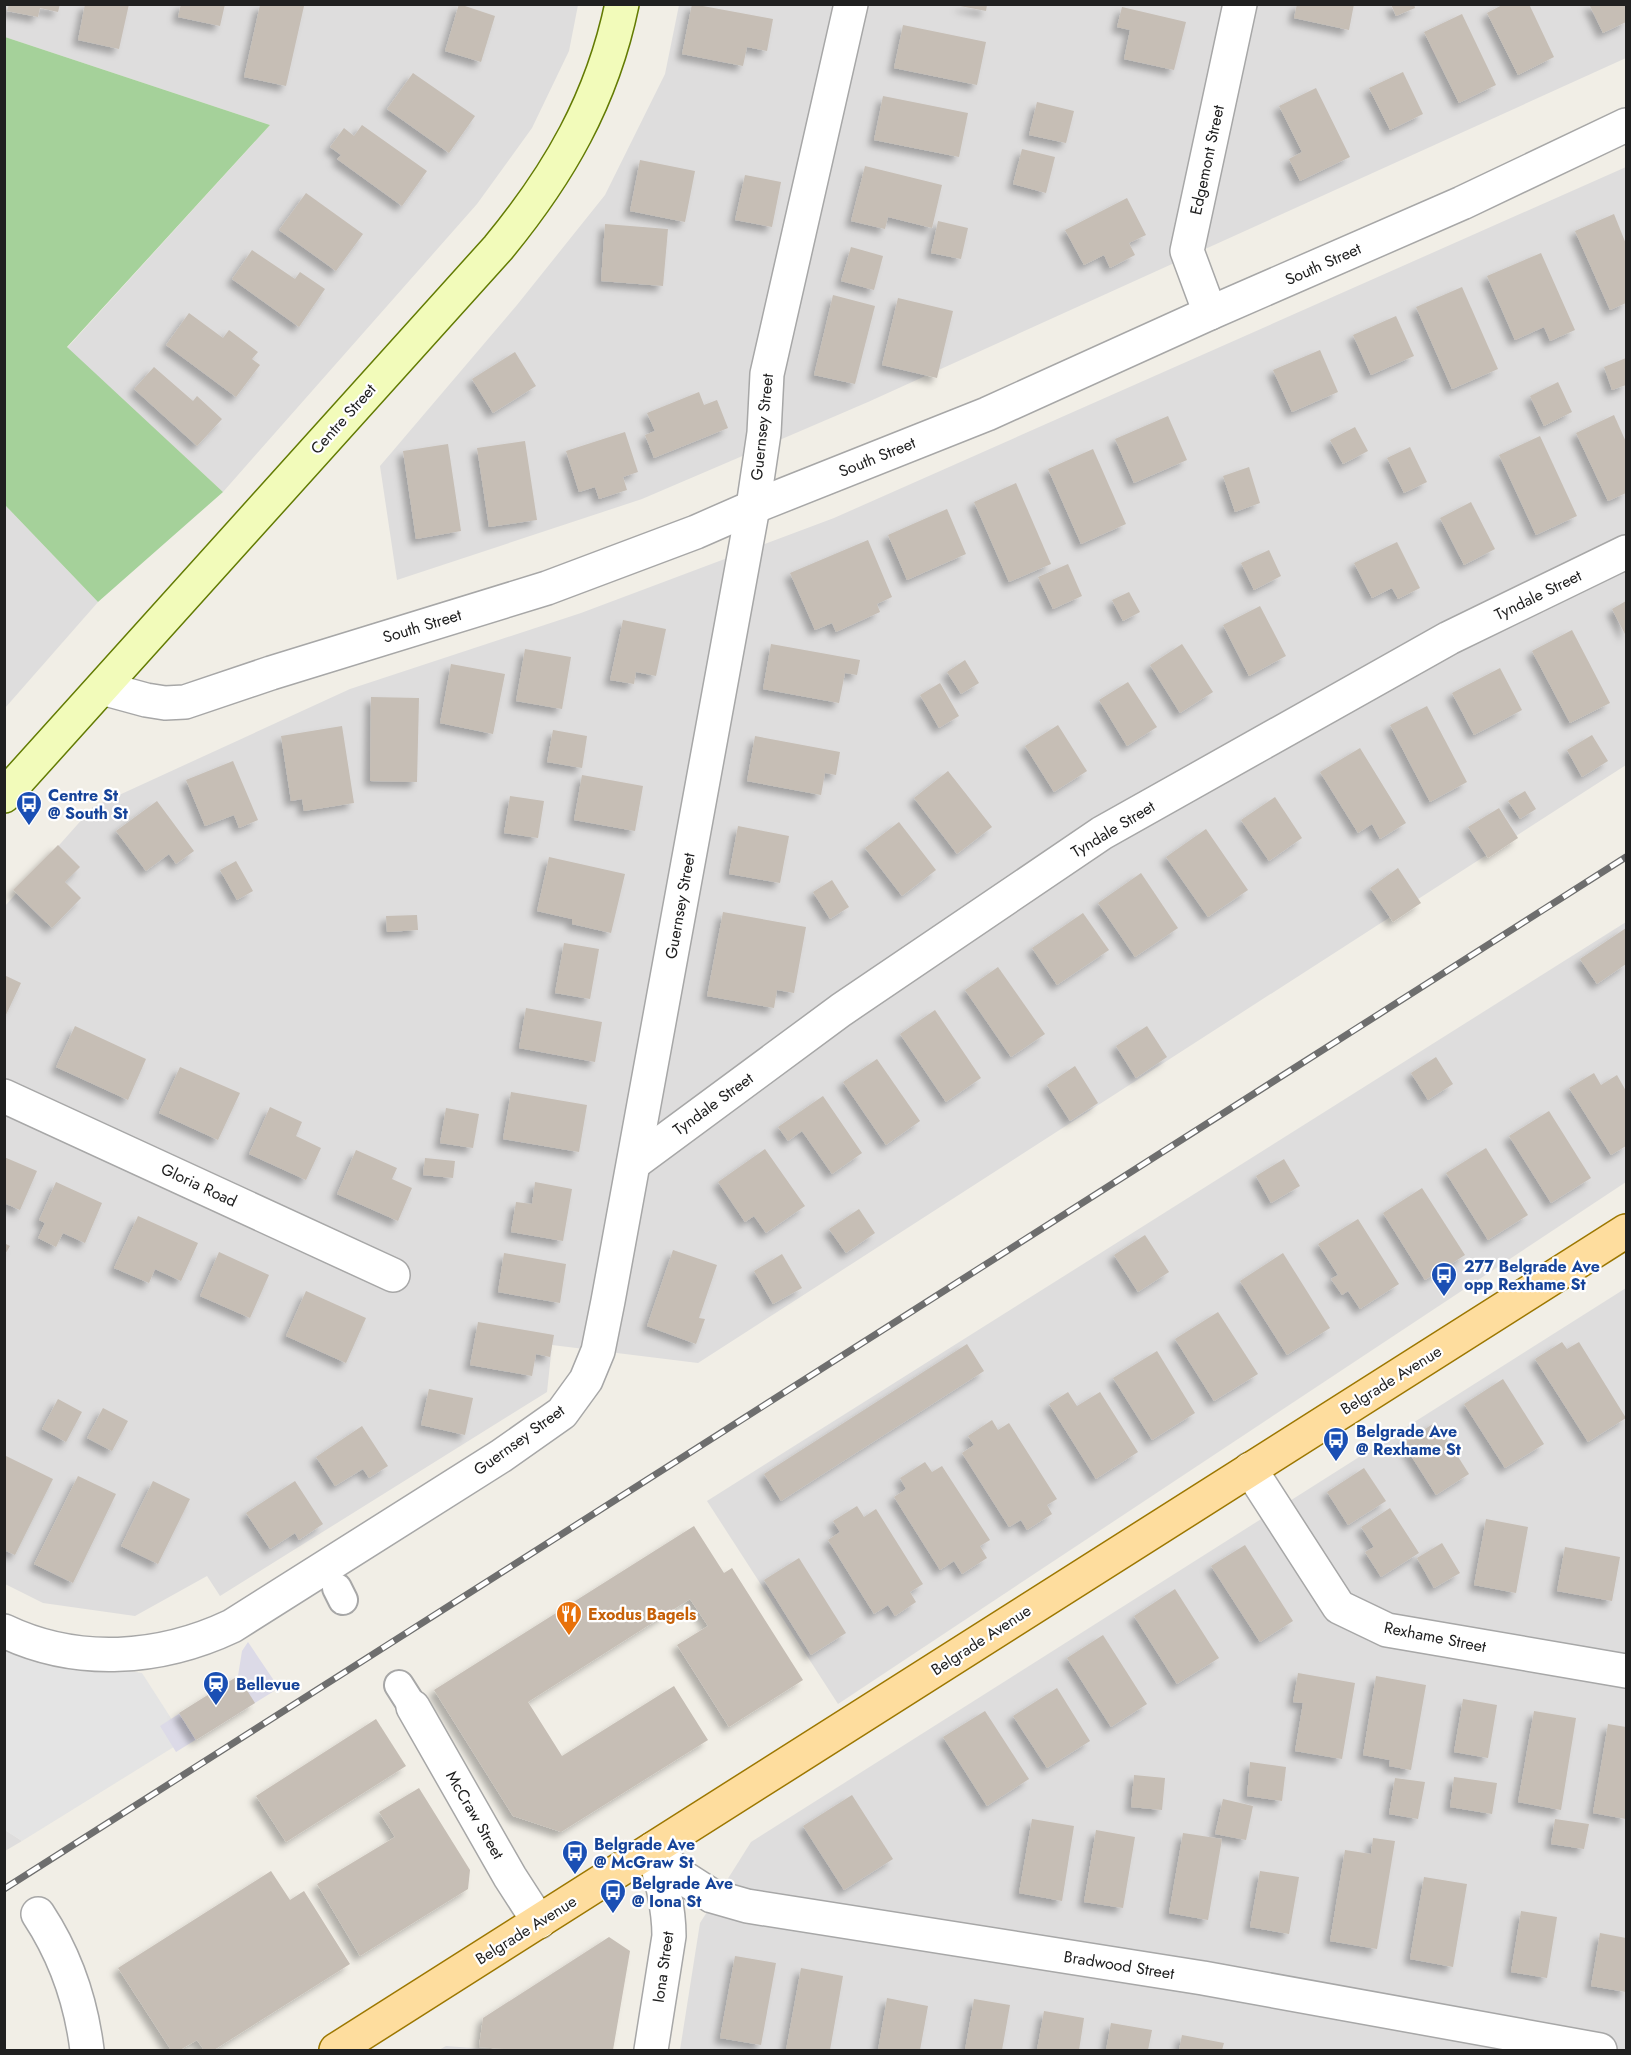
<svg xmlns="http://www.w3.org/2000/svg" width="1631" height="2055" font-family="Jost,sans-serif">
  <defs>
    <filter id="shadow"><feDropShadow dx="-5.5" dy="5.5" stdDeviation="3" flood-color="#0004"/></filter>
  </defs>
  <rect width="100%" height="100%" fill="#f1eee6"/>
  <g fill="#dedddd">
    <polygon points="5,5 578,5 569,51 532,128 477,204 223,492 67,348 270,125 5,37"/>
    <polygon points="679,5 1626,5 1626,58 868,402 642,499 397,580 380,466 517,305 605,195 665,74"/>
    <polygon points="1626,167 1626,765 698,1363 552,1345 547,1392 220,1596 207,1576 135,1616 43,1603 5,1584 5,906 93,807 350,689 581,613 834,518"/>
    <polygon points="5,505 98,602 5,708"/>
    <polygon points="1626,922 1626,1182 838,1704 707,1501"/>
    <polygon points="1626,1288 1626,2050 680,2050 700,1923 751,1842"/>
    <polygon points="5,1830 22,1841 5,1851"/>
    <polygon points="446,2046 500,2050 439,2050"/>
  </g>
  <polygon fill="#a5d19a" points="5,37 270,125 67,347 223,492 98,602 5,505"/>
  <polygon fill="#e4e4e4" points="4,1651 142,1673 185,1740 22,1841 5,1830"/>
  <polygon fill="#dcdae7" points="248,1642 279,1688 176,1752 160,1726 238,1676 242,1651"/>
  <g fill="#c6beb5" filter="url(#shadow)">
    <polygon points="9,4 60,4 58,12 40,8 38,17 7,11"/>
    <polygon points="85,4 129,4 119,49 78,40"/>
    <polygon points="181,4 225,4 220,26 178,17"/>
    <polygon points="459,4 495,16 481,62 445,51"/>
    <polygon points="692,4 773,19 767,51 747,47 743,66 682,54"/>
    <polygon points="1297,4 1354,4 1349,30 1294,18"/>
    <polygon points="1391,4 1414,4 1415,8 1396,16"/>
    <polygon points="1504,4 1529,4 1554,57 1518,75 1487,13"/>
    <polygon points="1589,4 1626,4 1626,22 1603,33"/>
    <polygon points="260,5 304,6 286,86 244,77"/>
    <polygon points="960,6 960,5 987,5 986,11"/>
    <polygon points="1122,7 1186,22 1174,70 1124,59 1130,30 1117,27"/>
    <polygon points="1462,14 1496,85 1459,103 1424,32"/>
    <polygon points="903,25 986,42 977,85 894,68"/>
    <polygon points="1403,72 1423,114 1390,130 1369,88"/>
    <polygon points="413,73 475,116 449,153 387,109"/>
    <polygon points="1316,88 1350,157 1300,181 1289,159 1302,152 1279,106"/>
    <polygon points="883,96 968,113 959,157 874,140"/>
    <polygon points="1037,102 1074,111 1066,143 1029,135"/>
    <polygon points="362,125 427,171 402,206 337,159 341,155 330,147 344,128 354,136"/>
    <polygon points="1022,149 1055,157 1046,193 1013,184"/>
    <polygon points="640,160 695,171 685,222 630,211"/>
    <polygon points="865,166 942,185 932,228 888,217 885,229 851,221"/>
    <polygon points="745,175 781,182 772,227 735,220"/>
    <polygon points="306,193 363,234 336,271 279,230"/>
    <polygon points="1127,198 1146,235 1129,243 1135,255 1110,268 1104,255 1084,265 1065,230"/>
    <polygon points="1614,214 1626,244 1626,303 1610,310 1575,231"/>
    <polygon points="938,221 968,228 961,259 931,253"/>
    <polygon points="605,224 668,229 663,286 601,281"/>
    <polygon points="851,247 883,256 874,290 841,281"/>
    <polygon points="252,250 295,279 300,272 325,289 299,327 232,279"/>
    <polygon points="1541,253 1575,330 1550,341 1544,327 1515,340 1487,276"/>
    <polygon points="1462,287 1498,369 1452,389 1416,307"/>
    <polygon points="833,295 875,306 855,384 814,375"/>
    <polygon points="898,298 953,311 937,378 882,365"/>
    <polygon points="189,313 223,338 229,330 258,352 252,359 260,365 236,397 166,345"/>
    <polygon points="1396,316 1414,356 1371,375 1353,335"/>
    <polygon points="1320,350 1338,392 1292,412 1273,370"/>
    <polygon points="515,352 536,386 493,413 472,379"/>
    <polygon points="1626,358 1626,385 1612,390 1604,367"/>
    <polygon points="154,367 193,401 197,396 222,419 197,446 134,389"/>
    <polygon points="1558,382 1572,412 1544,426 1530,396"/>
    <polygon points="699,392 704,405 717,400 728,428 654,458 645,435 655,431 647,413"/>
    <polygon points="1614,415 1626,442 1626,493 1608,501 1576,433"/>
    <polygon points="1168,416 1187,460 1134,483 1115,439"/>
    <polygon points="1355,427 1368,451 1343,464 1330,440"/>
    <polygon points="625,432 638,472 623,477 627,490 599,499 595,487 579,492 566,451"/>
    <polygon points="1540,436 1577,516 1536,535 1499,455"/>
    <polygon points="525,441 537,520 489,527 477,448"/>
    <polygon points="448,444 461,531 416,539 403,451"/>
    <polygon points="1410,447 1427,482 1404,493 1387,458"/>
    <polygon points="1093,449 1126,524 1081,544 1048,469"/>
    <polygon points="1249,467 1260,503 1235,512 1223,476"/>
    <polygon points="1016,483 1051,564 1009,582 974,502"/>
    <polygon points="1471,502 1495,549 1464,565 1440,518"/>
    <polygon points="947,509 966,554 907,580 888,535"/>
    <polygon points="868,540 892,597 877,604 880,612 836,632 832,623 815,630 790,573"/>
    <polygon points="1397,542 1420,588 1398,599 1392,588 1372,598 1354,563"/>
    <polygon points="1269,550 1281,576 1254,590 1241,563"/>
    <polygon points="1068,564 1082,596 1053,609 1038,577"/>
    <polygon points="1129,592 1140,612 1123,621 1112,600"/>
    <polygon points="1626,601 1626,636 1612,609"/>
    <polygon points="1260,606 1286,656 1249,676 1223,625"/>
    <polygon points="623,620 666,629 656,676 636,672 634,684 610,680"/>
    <polygon points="1572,630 1610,703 1570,723 1532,651"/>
    <polygon points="771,644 860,660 857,675 845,673 839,703 763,689"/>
    <polygon points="1182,644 1213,692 1180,713 1150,665"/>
    <polygon points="525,649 571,657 562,709 516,701"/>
    <polygon points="965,660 979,683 961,694 947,672"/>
    <polygon points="451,664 505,674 493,734 440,723"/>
    <polygon points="1500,668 1522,710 1474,735 1452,693"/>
    <polygon points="1128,682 1157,727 1127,746 1099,700"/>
    <polygon points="940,683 959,716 939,728 920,695"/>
    <polygon points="371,697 419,698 417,782 370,781"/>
    <polygon points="1427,706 1467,782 1430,802 1390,725"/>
    <polygon points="1058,725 1087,771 1054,792 1025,746"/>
    <polygon points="342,726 354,803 304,811 302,799 291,801 281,736"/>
    <polygon points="553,730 587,736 582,768 547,762"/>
    <polygon points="1592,735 1608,761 1582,777 1567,750"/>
    <polygon points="755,736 840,752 836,775 825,773 821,795 747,781"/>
    <polygon points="1360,748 1406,823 1380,839 1372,824 1358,833 1320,772"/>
    <polygon points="233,761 258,820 239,828 234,815 205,826 186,780"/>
    <polygon points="948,771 992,827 957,854 914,798"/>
    <polygon points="582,775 643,786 635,831 574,820"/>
    <polygon points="1525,791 1536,809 1520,819 1508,801"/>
    <polygon points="510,796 544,801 538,838 504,833"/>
    <polygon points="1275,797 1302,838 1269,861 1241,820"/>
    <polygon points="157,801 194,851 176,864 169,854 146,871 116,831"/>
    <polygon points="1499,808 1518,838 1488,858 1468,827"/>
    <polygon points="899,822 936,870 902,896 865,848"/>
    <polygon points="738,826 789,836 780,883 729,874"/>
    <polygon points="1206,829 1248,890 1208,917 1166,857"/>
    <polygon points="58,845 80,867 65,882 81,898 52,928 13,890"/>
    <polygon points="549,857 625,874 611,933 572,924 572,919 537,911"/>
    <polygon points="236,861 253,891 237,900 220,870"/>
    <polygon points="1398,868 1421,903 1393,922 1370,888"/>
    <polygon points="1141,873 1178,928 1135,957 1098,903"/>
    <polygon points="832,880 849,907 830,919 813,892"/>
    <polygon points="723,912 806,927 794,993 777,990 774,1008 707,996"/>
    <polygon points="1083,913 1109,950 1057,985 1032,948"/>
    <polygon points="417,915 418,930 387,932 386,916"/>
    <polygon points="1626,928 1626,964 1597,984 1580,959"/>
    <polygon points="564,943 599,949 590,999 555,993"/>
    <polygon points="998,967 1045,1034 1011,1057 965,990"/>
    <polygon points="4,975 21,983 4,1019"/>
    <polygon points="526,1008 602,1022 595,1062 519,1048"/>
    <polygon points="935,1010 981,1078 946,1102 900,1034"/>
    <polygon points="75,1026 146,1059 128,1100 56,1067"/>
    <polygon points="1147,1026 1167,1057 1136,1078 1116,1046"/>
    <polygon points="1436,1057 1453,1084 1428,1100 1411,1073"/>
    <polygon points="877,1059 920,1121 886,1145 843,1082"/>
    <polygon points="1075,1066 1098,1103 1070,1121 1047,1085"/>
    <polygon points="180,1067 240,1093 218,1140 159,1113"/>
    <polygon points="1594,1073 1601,1085 1617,1075 1626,1091 1626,1146 1611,1155 1569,1088"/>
    <polygon points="511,1092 587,1105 579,1152 503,1139"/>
    <polygon points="823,1096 862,1153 832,1174 802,1131 788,1141 778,1127"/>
    <polygon points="270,1107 302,1122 296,1136 321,1148 306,1180 249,1154"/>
    <polygon points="446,1108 479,1114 473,1148 440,1143"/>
    <polygon points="1549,1111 1591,1178 1551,1203 1509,1136"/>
    <polygon points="1486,1148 1528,1215 1488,1240 1446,1173"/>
    <polygon points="765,1149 805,1206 766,1233 754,1216 745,1222 718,1182"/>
    <polygon points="356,1150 397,1168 392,1179 412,1188 398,1221 337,1194"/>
    <polygon points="4,1157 37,1171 20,1210 4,1203"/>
    <polygon points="425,1158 455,1161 453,1178 423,1175"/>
    <polygon points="1284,1159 1300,1186 1271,1203 1256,1176"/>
    <polygon points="56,1182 102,1203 85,1243 63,1233 56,1247 38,1238 45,1223 39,1220"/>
    <polygon points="535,1182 572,1189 563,1241 511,1232 516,1202 532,1204"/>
    <polygon points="1422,1188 1465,1255 1425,1280 1383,1213"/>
    <polygon points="859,1209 875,1233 846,1253 829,1229"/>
    <polygon points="138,1216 198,1243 181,1281 155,1269 149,1283 114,1268"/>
    <polygon points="1358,1219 1399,1284 1360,1309 1348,1291 1342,1295 1331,1279 1338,1275 1318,1244"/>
    <polygon points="1145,1235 1169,1272 1138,1292 1114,1255"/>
    <polygon points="4,1243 10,1246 4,1256"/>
    <polygon points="673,1250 717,1265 699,1318 705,1319 696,1344 647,1326"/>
    <polygon points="219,1252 269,1275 250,1318 200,1296"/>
    <polygon points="504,1253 566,1264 560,1303 498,1292"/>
    <polygon points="1283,1253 1330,1328 1287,1355 1240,1281"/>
    <polygon points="782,1254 802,1288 773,1304 754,1271"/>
    <polygon points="306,1291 366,1318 346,1363 286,1336"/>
    <polygon points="1218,1312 1258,1374 1214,1401 1175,1339"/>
    <polygon points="478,1322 554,1335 550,1357 536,1354 532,1376 470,1365"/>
    <polygon points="1562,1342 1567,1349 1579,1342 1626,1418 1588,1442 1535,1359"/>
    <polygon points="967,1344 984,1371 781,1501 764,1474"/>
    <polygon points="1157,1351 1195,1413 1152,1440 1113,1378"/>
    <polygon points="1503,1379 1544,1444 1505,1468 1464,1404"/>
    <polygon points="429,1389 473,1398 465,1435 421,1425"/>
    <polygon points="1068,1392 1077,1406 1100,1392 1138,1452 1096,1479 1049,1404"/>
    <polygon points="58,1399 82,1412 66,1442 42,1429"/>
    <polygon points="103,1408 128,1421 112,1451 87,1438"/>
    <polygon points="992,1420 998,1430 1009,1423 1057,1499 1047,1505 1052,1514 1027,1530 1021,1520 1009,1527 962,1453 974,1445 968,1436"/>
    <polygon points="1436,1422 1469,1474 1436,1495 1403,1443"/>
    <polygon points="362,1426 388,1466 369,1478 363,1469 335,1486 316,1457"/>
    <polygon points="4,1455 53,1479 15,1555 4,1550"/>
    <polygon points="925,1462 932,1472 942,1466 990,1540 980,1546 987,1558 962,1574 954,1561 940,1570 894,1497 906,1489 900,1478"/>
    <polygon points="1364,1468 1386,1501 1348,1525 1327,1492"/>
    <polygon points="78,1476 116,1494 73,1583 34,1564"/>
    <polygon points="153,1481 190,1499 158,1564 121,1546"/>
    <polygon points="295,1481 323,1524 299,1540 295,1533 270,1549 246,1513"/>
    <polygon points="857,1506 864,1517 876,1509 923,1584 910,1592 916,1602 895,1616 888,1605 874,1614 828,1540 840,1532 833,1521"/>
    <polygon points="1390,1508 1419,1553 1381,1577 1365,1552 1374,1547 1361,1527"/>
    <polygon points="1486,1519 1528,1527 1516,1593 1474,1585"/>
    <polygon points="694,1526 724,1573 732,1568 803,1680 729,1727 677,1645 708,1626 690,1599 528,1702 562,1756 674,1686 708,1740 561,1832 513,1816 434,1690"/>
    <polygon points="1442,1543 1460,1573 1434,1588 1417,1558"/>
    <polygon points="1245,1545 1293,1621 1260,1642 1211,1566"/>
    <polygon points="1565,1547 1620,1557 1612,1601 1557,1591"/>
    <polygon points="799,1558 846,1633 811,1655 764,1580"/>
    <polygon points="1175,1589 1219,1658 1177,1684 1134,1616"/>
    <polygon points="1103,1635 1147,1704 1111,1727 1067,1658"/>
    <polygon points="1298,1673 1355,1683 1342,1759 1295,1751 1303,1703 1293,1702"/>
    <polygon points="238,1676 255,1703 196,1740 179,1713"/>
    <polygon points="1376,1676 1426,1685 1411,1770 1389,1766 1390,1760 1363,1755"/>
    <polygon points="1057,1688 1090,1741 1047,1768 1013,1716"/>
    <polygon points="1463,1699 1497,1705 1488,1758 1454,1752"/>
    <polygon points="985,1711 1029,1779 987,1806 943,1737"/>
    <polygon points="1534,1711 1576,1718 1561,1810 1518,1802"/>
    <polygon points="376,1719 406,1766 286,1842 256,1796"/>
    <polygon points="1608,1724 1626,1727 1626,1819 1593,1813"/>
    <polygon points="1250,1762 1286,1767 1282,1801 1247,1796"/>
    <polygon points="1134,1775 1165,1778 1162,1810 1131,1807"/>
    <polygon points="1454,1777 1497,1783 1492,1814 1450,1807"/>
    <polygon points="1395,1778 1425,1782 1418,1819 1389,1814"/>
    <polygon points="419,1788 470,1870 468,1889 360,1956 317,1884 395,1837 379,1812"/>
    <polygon points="852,1795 893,1859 844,1890 803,1826"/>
    <polygon points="1223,1799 1253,1806 1246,1840 1215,1834"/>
    <polygon points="1032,1819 1074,1826 1062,1901 1019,1893"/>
    <polygon points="1555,1819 1589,1824 1584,1849 1551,1844"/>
    <polygon points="1096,1830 1135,1837 1123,1908 1084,1902"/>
    <polygon points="1183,1833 1222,1839 1208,1920 1169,1913"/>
    <polygon points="1373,1838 1395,1841 1377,1949 1330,1941 1345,1850 1371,1854"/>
    <polygon points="271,1871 290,1900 304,1891 350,1964 214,2050 204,2050 197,2040 180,2050 171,2050 118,1968"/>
    <polygon points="1260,1871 1299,1877 1289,1934 1250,1927"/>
    <polygon points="1424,1877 1467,1884 1453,1967 1410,1959"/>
    <polygon points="1521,1911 1557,1917 1547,1978 1511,1972"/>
    <polygon points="1600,1933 1626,1938 1626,1992 1591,1986"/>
    <polygon points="609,1937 630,1951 613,2050 516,2050 479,2047 483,2018"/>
    <polygon points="735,1956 776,1963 761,2045 720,2038"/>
    <polygon points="801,1968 843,1976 830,2050 786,2050"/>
    <polygon points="887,1998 928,2006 920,2050 878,2050"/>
    <polygon points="974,1999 1010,2005 1002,2050 965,2050"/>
    <polygon points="1044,2011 1084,2018 1079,2050 1037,2050"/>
    <polygon points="1111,2023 1152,2030 1148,2050 1106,2050"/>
    <polygon points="1182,2035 1224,2043 1222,2050 1179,2050"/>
  </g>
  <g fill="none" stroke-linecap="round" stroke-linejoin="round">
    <defs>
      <g id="pedestrian">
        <polyline points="337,1588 343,1600"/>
        <polyline points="399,1685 413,1707"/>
      </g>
      <g id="minor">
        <polyline points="1210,313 1187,251 1240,4"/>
        <polyline points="4,1096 393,1275"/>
        <polyline points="634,1163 841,1010 1102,833 1449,638 1626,552"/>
        <polyline points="1250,1469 1339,1607 1387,1630 1626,1671"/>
        <path d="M4,1631C77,1666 160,1660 232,1626L501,1456L562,1413L586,1380L598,1351L608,1301L753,507L764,433L767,374L851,4"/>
        <polyline points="413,1707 510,1877 539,1922"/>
        <polyline points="653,1849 684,1878 712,1896 747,1906 1203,1978 1600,2050"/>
        <path d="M38,1914C65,1955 81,2001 87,2050"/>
        <path d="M651,2050L669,1936C669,1906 661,1878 653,1849"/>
      </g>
      <polyline id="tertiary" points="102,688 146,700 165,703 185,702 271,673 547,588 696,532 753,507 987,414 1210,313 1462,203 1626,125"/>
      <path id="secondary" d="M4,796L498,248C559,174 602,100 622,4"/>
      <polyline id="primary" points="336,2050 1626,1231"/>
    </defs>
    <use href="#pedestrian" stroke="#a7a7a7" stroke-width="32"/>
    <use href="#minor" stroke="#a7a7a7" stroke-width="36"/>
    <use href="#tertiary" stroke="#a7a7a7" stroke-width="36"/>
    <use href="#secondary" stroke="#637b03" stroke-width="36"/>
    <use href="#primary" stroke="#9c7700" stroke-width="36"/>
    <use href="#pedestrian" stroke="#fff" stroke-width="28"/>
    <use href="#minor" stroke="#fff" stroke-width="33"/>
    <use href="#tertiary" stroke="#fff" stroke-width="33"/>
    <use href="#secondary" stroke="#f2fbba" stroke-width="33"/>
    <use href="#primary" stroke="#fedd9e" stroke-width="33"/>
    <defs>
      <polyline id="rail" points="4,1889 1626,857"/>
    </defs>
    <use href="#rail" stroke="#6e6e6e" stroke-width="7"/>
    <use href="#rail" stroke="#fff" stroke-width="4.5" stroke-dasharray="14" stroke-linecap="butt"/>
  </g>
  <defs>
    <symbol id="bus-pin" viewBox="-11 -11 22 30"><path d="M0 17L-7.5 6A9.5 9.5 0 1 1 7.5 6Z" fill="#1a4fb4" stroke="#fff"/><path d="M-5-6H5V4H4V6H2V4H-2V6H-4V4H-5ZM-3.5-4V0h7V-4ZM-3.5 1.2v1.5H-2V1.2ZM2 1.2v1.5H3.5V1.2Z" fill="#fff"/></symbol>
    <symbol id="restaurant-pin" viewBox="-11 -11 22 30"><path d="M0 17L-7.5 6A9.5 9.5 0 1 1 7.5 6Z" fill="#e8710a" stroke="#fff"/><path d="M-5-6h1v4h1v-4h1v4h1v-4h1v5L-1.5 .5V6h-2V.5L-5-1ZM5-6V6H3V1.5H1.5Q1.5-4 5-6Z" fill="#fff"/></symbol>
    <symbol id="station-pin" viewBox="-11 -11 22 30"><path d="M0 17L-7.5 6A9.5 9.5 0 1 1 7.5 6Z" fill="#1a4fb4" stroke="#fff"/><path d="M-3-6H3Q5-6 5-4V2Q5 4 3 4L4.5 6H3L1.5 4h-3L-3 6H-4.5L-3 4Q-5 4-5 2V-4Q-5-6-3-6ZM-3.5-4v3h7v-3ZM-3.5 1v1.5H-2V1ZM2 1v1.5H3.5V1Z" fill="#fff"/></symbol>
  </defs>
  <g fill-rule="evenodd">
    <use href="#bus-pin" x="14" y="789" width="30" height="40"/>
    <use href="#bus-pin" x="1429" y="1260" width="30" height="40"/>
    <use href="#bus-pin" x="1321" y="1425" width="30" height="40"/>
    <use href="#restaurant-pin" x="554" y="1599" width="30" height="40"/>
    <use href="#station-pin" x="201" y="1669" width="30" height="40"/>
    <use href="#bus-pin" x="560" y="1838" width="30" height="40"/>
    <use href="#bus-pin" x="598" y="1877" width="30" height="40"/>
  </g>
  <g text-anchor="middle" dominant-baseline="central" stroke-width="4.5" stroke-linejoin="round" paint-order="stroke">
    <g font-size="16" fill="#202020" stroke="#fff">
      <text transform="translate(1207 160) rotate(-78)">Edgemont Street</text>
      <text transform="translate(1323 264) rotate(-24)">South Street</text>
      <text transform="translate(343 419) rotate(-48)">Centre Street</text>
      <text transform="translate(762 427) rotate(-84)">Guernsey Street</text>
      <text transform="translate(877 457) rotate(-22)">South Street</text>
      <text transform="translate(1538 595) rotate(-26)">Tyndale Street</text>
      <text transform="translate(422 626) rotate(-17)">South Street</text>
      <text transform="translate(1113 829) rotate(-31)">Tyndale Street</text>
      <text transform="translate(680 906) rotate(-80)">Guernsey Street</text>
      <text transform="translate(713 1104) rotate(-36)">Tyndale Street</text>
      <text transform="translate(199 1185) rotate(25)">Gloria Road</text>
      <text transform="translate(1391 1380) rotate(-32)">Belgrade Avenue</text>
      <text transform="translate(519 1440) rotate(-36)">Guernsey Street</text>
      <text transform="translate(1435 1637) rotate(11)">Rexhame Street</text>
      <text transform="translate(981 1640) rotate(-33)">Belgrade Avenue</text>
      <text transform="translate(475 1815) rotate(60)">McCraw Street</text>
      <text transform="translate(526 1930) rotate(-32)">Belgrade Avenue</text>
      <text transform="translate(1119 1965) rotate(9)">Bradwood Street</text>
      <text transform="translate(663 1967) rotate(-82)">Iona Street</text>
    </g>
    <g font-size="16" font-weight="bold" fill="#164399" stroke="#fff" text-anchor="start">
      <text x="48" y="795">Centre St<tspan x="48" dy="18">@ South St</tspan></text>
      <text x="1464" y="1266">277 Belgrade Ave<tspan x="1464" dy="18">opp Rexhame St</tspan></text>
      <text x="1356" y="1431">Belgrade Ave<tspan x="1356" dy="18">@ Rexhame St</tspan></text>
      <text x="236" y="1684">Bellevue</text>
      <text x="594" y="1844">Belgrade Ave<tspan x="594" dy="18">@ McGraw St</tspan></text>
      <text x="632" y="1883">Belgrade Ave<tspan x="632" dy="18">@ Iona St</tspan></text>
    </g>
    <g font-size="16" font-weight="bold" fill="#c56008" stroke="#fff" text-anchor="start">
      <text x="588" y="1614">Exodus Bagels</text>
    </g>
  </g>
  <rect width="1631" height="2055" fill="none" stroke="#202020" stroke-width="12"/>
</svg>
